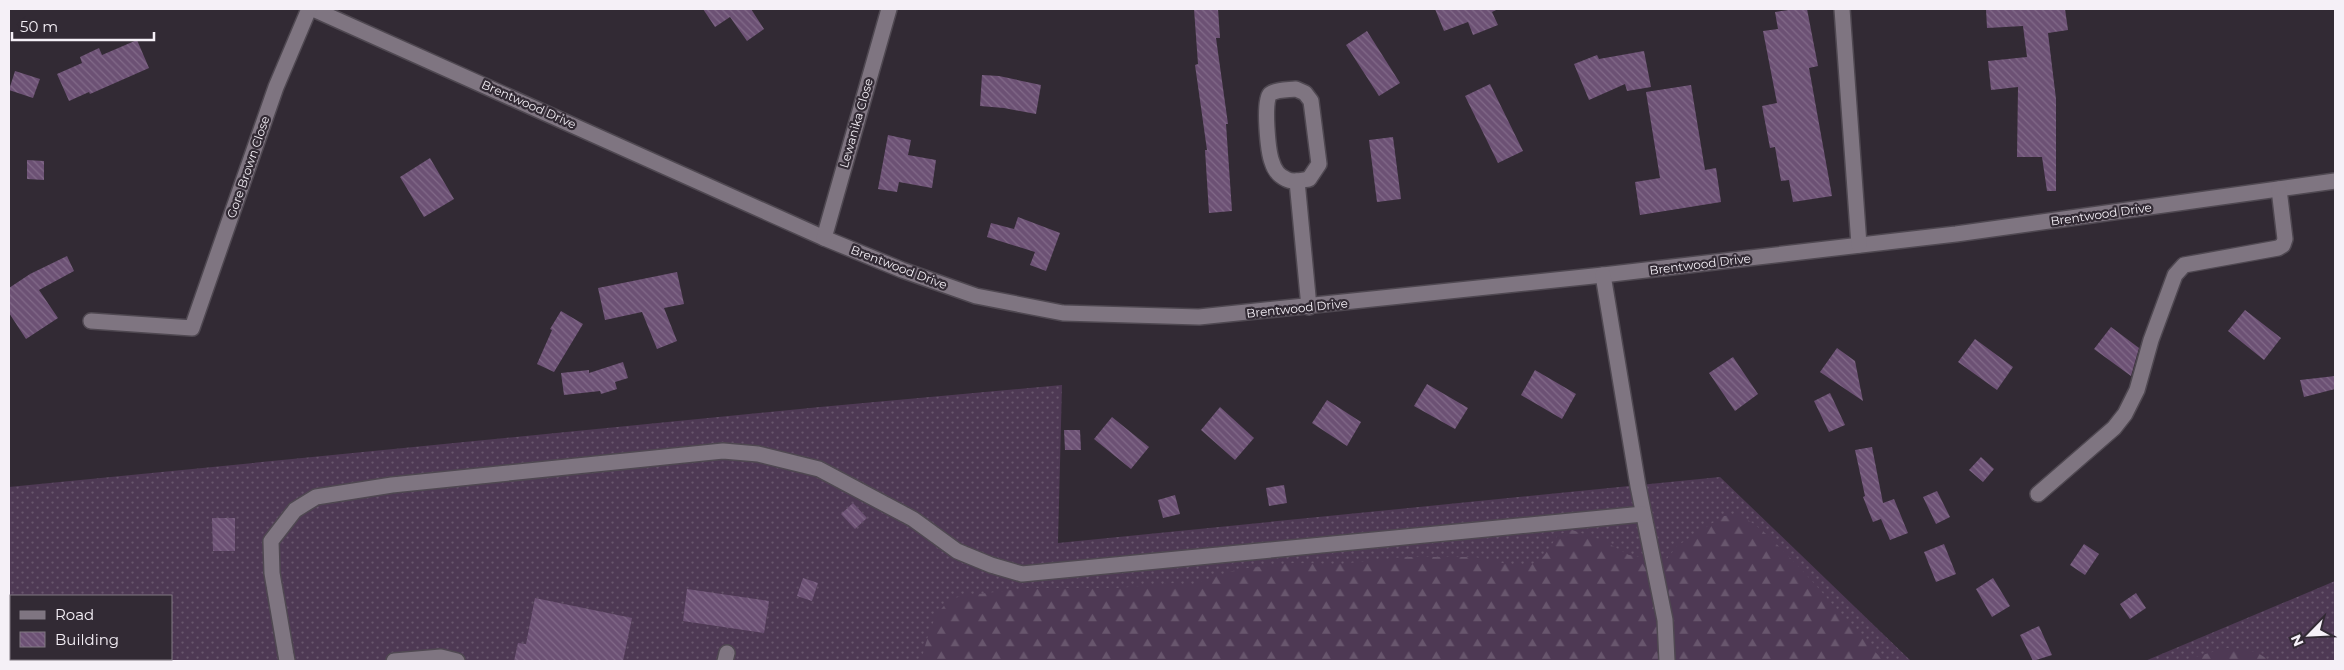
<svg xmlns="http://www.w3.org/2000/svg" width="2344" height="670" font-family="Montserrat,sans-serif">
  <defs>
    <pattern id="grass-dots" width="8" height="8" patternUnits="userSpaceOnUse" patternTransform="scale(1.25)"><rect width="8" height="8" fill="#4e3954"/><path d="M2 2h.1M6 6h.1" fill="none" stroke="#68566d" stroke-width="1.8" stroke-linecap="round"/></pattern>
    <pattern id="forest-firs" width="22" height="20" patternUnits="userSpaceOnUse" patternTransform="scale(1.25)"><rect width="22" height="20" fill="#4e3954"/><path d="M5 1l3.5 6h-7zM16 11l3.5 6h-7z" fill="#68566d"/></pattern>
    <pattern id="building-back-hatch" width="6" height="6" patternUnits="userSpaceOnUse" patternTransform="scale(1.25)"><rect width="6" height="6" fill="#6c5174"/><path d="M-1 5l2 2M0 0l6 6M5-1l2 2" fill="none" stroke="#826a89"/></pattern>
  </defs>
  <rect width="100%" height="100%" fill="#322a34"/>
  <g fill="url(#grass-dots)" fill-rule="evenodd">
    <path d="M1062,385L1058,543L1720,477L1911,661H9V487L820,407ZM11,596H171V659H11Z"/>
    <polygon points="2335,581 2335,661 2145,661"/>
  </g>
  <g fill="url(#forest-firs)">
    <path d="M1739,515C1759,525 1775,542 1791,559C1824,592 1852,629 1884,661H921C928,638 933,603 961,596L1028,588H1118L1175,583L1187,586L1239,569L1294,563L1340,564L1404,557H1475L1516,566L1531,565L1544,556L1558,535L1572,530L1602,540L1629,555L1660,561L1667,559L1677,546L1711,524L1724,516Z"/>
    <path d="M2225,648C2241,648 2258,650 2269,661H2183Z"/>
  </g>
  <g fill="url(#building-back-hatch)">
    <polygon points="703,9 751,9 764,29 747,41 730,17 715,27"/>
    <polygon points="1194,9 1218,9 1220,38 1216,38 1228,124 1226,124 1232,211 1209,213 1205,150 1207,150 1195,65 1198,64"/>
    <polygon points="1435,9 1498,9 1492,12 1498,25 1473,35 1468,22 1444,31"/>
    <polygon points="1796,9 1807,9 1818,66 1809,68 1832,196 1793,202 1789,180 1781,181 1775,147 1770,148 1762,106 1777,103 1763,31 1778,29 1775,12"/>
    <polygon points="1986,9 2065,9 2068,30 2048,33 2056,99 2056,191 2047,191 2042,157 2017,157 2018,87 1991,90 1988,61 2027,57 2023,26 1987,28"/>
    <polygon points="1367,31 1400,83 1379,96 1346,45"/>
    <polygon points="137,40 149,68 90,94 89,92 69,101 57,74 82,63 80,57 99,48 102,55"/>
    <polygon points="1644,51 1651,87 1627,91 1625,84 1589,100 1574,64 1597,55 1599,59"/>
    <polygon points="15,71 40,79 33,98 9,90"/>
    <polygon points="982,75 999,76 1041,85 1036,114 1004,108 980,106"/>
    <polygon points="1490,84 1523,151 1498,163 1465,96"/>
    <polygon points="1691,85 1705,170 1716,168 1721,202 1640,215 1635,182 1660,178 1646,92"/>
    <polygon points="888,135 911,140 908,155 936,160 932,188 899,182 897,192 878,189"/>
    <polygon points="1393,137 1401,199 1377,202 1369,140"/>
    <polygon points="430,158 454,199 424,217 400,177"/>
    <polygon points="27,160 44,161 44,180 27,179"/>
    <polygon points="1018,217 1060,233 1046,271 1030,265 1035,252 987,237 991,223 1014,229"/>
    <polygon points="67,256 74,271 39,290 58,318 26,339 9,313 9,288 30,274"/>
    <polygon points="677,272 684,304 664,308 677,341 657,349 642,312 605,320 598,288"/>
    <polygon points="2245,310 2281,338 2264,360 2228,331"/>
    <polygon points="561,311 583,324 554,372 537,364 552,330 550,329"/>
    <polygon points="2111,327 2139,348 2131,376 2094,349"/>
    <polygon points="1975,339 2013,367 1997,390 1958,362"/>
    <polygon points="1837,348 1855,361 1863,401 1820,372"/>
    <polygon points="1733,357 1758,394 1735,411 1709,373"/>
    <polygon points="623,362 628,378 615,382 617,389 601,394 600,391 564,395 561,373 589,370 589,373"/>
    <polygon points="1535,370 1576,394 1562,419 1521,395"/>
    <polygon points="2335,376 2335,389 2304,397 2300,380"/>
    <polygon points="1427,384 1468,408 1455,429 1414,406"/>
    <polygon points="1830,393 1845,425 1829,432 1814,401"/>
    <polygon points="1327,400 1361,422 1347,446 1312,423"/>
    <polygon points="1220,407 1254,438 1235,460 1201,430"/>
    <polygon points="1112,417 1149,447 1131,469 1094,439"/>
    <polygon points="1064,430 1080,430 1081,450 1065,450"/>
    <polygon points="1872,447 1883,503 1894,499 1908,533 1890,540 1881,519 1873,522 1863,497 1865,496 1855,450"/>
    <polygon points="1981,457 1994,469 1983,482 1969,470"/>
    <polygon points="1284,485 1287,503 1269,506 1266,488"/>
    <polygon points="1937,491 1950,517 1936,524 1923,497"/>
    <polygon points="1175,495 1180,514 1163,518 1158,500"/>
    <polygon points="853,503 867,518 855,529 841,514"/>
    <polygon points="212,518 235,518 235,551 213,551"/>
    <polygon points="1944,544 1956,574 1936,582 1924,552"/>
    <polygon points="2084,544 2099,554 2085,575 2070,565"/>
    <polygon points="803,578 818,583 812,601 797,596"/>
    <polygon points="1993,578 2010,606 1992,617 1976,589"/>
    <polygon points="687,589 769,601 764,633 683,621"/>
    <polygon points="2136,593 2146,608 2130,619 2120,604"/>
    <polygon points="535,598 632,618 623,661 514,661 518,643 526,644"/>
    <polygon points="2039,626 2052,655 2033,661 2020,635"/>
  </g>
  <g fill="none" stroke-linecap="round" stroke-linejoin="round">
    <defs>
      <g id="minor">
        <polyline points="313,9 824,238 902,270 976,296 1063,313 1199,317 1603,275 1956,234 2335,181"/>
        <polyline points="1842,9 1859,245"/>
        <path d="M1296,89L1305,93L1311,101L1319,164L1309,179C1302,180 1293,183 1286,179C1279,176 1274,169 1272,162C1268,152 1263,101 1270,94C1277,89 1288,90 1296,89Z"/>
        <polyline points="1297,181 1309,307"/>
        <polyline points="824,238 889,9"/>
        <polyline points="1603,275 1638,486 1665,620 1667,661"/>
        <polyline points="91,321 192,328 276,87 309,9"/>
        <polyline points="2038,494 2114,428 2125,414 2137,390 2151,340 2175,275 2184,265 2278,248 2283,245 2285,239 2279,189"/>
        <polyline points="287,661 272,573 271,541 295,510 316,497 392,485 723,451 758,454 819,469 913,519 957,551 991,565 1022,574 1643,514"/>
        <polyline points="394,661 441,657 457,661"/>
        <polyline points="725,661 727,653"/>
      </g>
    </defs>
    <use href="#minor" stroke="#4f4851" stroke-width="18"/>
    <use href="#minor" stroke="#7f7581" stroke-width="15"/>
  </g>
  <g text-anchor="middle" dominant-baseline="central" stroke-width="4.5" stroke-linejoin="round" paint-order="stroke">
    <g font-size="12" fill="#f5f0f7" stroke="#322a34">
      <text transform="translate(529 104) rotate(24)">Brentwood Drive</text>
      <text transform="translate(856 123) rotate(-74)">Lewanika Close</text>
      <text transform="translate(248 167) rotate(-71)">Gore Brown Close</text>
      <text transform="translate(2101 214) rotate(-8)">Brentwood Drive</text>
      <text transform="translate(1700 264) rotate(-7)">Brentwood Drive</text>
      <text transform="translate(899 267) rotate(21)">Brentwood Drive</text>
      <text transform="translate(1297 308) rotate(-6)">Brentwood Drive</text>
    </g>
  </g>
  <rect width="2344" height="670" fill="none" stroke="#f5f0f7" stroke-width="20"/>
  <rect x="10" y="595" width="162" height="65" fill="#322a34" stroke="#807982"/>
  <rect x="20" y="611" width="25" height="8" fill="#7f7581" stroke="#807982"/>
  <text x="55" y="620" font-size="15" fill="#f5f0f7">Road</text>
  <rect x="20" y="632" width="25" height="15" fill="url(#building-back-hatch)" stroke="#807982"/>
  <text x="55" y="645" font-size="15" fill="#f5f0f7">Building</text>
  <g transform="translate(2309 635) rotate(246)" stroke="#322a34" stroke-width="4" paint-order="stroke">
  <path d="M0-4L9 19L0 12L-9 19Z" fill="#f5f0f7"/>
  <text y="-8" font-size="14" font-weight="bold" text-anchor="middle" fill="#f5f0f7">N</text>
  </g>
  <path d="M12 32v8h142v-8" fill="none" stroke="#f5f0f7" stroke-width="2.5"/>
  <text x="20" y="32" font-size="15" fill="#f5f0f7" stroke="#322a34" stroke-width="4" paint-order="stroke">50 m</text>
</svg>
